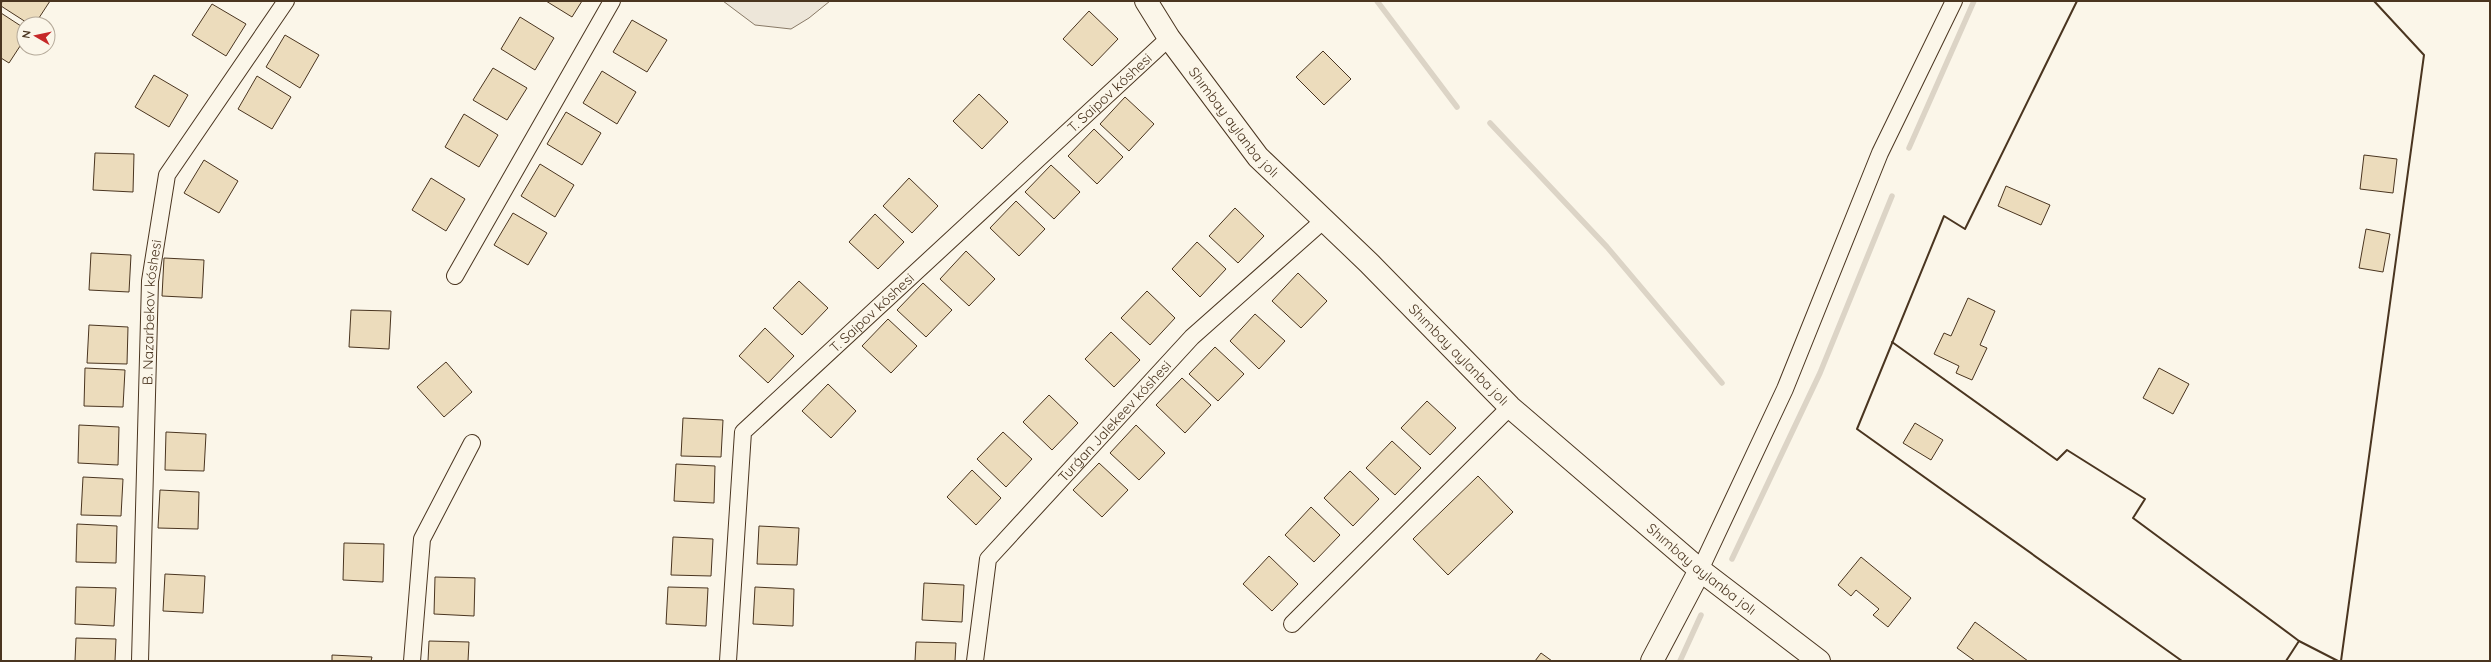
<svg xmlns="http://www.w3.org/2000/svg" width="2491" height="662" font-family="Quicksand,sans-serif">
  <rect width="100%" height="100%" fill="#fbf6e9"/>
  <polygon fill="#ede6d9" stroke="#887966" points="723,1 830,1 809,18 791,29 755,25"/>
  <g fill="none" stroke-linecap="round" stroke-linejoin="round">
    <g stroke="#dcd4c6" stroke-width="5.5">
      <polyline points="1377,1 1457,107"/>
      <polyline points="1490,123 1607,247 1722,383"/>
      <polyline points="1909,148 1974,1"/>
      <polyline points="1732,559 1820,373 1892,196"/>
      <polyline points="1680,661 1701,615"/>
    </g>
  </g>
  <g fill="#ecdcbc" stroke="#4a3520">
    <polygon points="2,1 50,1 35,24 29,24 1,6"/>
    <polygon points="546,1 582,1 572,17"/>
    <polygon points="212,4 246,24 226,56 192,35"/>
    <polygon points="1089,11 1118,39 1092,66 1063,39"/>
    <polygon points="1,13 24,28 24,40 9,63 1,58"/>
    <polygon points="520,17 554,38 535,70 501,49"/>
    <polygon points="632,20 667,40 647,72 613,52"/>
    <polygon points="285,35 319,55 300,88 266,67"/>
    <polygon points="1323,51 1351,79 1324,105 1296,77"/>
    <polygon points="493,68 527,88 507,120 473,100"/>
    <polygon points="602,71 636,92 617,124 583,103"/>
    <polygon points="154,75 188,95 169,127 135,107"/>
    <polygon points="257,76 291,97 272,129 238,109"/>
    <polygon points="979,94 1008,122 982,149 953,121"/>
    <polygon points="1125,97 1154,124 1129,151 1100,124"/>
    <polygon points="566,112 601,133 582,165 547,144"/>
    <polygon points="464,114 498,135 479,167 445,147"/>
    <polygon points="1094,129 1123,157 1097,184 1068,156"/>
    <polygon points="95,153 134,154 133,192 93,190"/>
    <polygon points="2364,155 2397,159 2393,193 2360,189"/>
    <polygon points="204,160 238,181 219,213 184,193"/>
    <polygon points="540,164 574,185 555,217 521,196"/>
    <polygon points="1051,165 1080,192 1054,219 1025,192"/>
    <polygon points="431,178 465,199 446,231 412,210"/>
    <polygon points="909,178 938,206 912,233 883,206"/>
    <polygon points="2006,186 2050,205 2041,225 1998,206"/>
    <polygon points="1016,201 1045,229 1019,256 990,228"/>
    <polygon points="1235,208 1264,236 1238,263 1209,236"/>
    <polygon points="513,213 547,233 528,265 494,245"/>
    <polygon points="875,214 904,242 878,269 849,242"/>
    <polygon points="2366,229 2390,234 2383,272 2359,268"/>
    <polygon points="1197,242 1226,269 1200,297 1172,269"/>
    <polygon points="966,251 995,279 969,306 940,279"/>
    <polygon points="91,253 131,255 129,292 89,290"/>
    <polygon points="164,258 204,260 202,298 162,296"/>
    <polygon points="1298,273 1327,301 1301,328 1272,301"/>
    <polygon points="799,281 828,308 802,335 773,308"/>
    <polygon points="923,283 952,310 926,337 897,310"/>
    <polygon points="1147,291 1175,318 1150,345 1121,318"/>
    <polygon points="1968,298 1995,311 1980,345 1987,348 1972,380 1956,373 1959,366 1934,354 1944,333 1951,336"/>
    <polygon points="351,310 391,311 389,349 349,347"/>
    <polygon points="1255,314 1285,341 1259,369 1230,341"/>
    <polygon points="888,319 917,346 891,373 862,346"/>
    <polygon points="89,325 128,327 127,364 87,363"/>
    <polygon points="765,328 794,356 768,383 739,356"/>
    <polygon points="1111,332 1140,360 1114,387 1085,359"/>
    <polygon points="1215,347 1244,374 1218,401 1189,374"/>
    <polygon points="446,362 472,392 444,417 417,387"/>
    <polygon points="85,368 125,370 123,407 84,406"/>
    <polygon points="2159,368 2189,384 2173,414 2143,398"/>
    <polygon points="1182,378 1211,405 1185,433 1156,405"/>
    <polygon points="828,384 856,411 831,438 802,411"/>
    <polygon points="1049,395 1078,423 1052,450 1023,422"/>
    <polygon points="1427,401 1456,428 1430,455 1401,428"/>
    <polygon points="683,418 723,420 721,457 681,456"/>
    <polygon points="1915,423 1943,440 1931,460 1903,443"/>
    <polygon points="79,425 119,427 118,465 78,463"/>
    <polygon points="1136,425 1165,453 1139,480 1110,453"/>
    <polygon points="166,432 206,434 204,471 165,470"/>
    <polygon points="1003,432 1032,459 1006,487 977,459"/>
    <polygon points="1392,441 1421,468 1395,495 1366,468"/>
    <polygon points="1099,463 1128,490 1102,517 1073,490"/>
    <polygon points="676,464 715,466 714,503 674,501"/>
    <polygon points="972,470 1001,498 976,525 947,497"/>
    <polygon points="1350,471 1379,499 1353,526 1324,498"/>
    <polygon points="1478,476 1513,512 1448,575 1413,539"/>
    <polygon points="83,477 123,479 121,516 81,515"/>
    <polygon points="160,490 199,492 198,529 158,528"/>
    <polygon points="1311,507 1340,535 1314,562 1285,535"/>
    <polygon points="77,524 117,526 116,563 76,562"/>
    <polygon points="759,526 799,528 797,565 757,564"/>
    <polygon points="673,537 713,539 711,576 671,575"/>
    <polygon points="344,543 384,544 383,582 343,580"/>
    <polygon points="1269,556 1298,584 1272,611 1243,584"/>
    <polygon points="1861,557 1911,598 1888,627 1873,615 1879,609 1856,590 1851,596 1838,585"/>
    <polygon points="165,574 205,576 203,613 163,611"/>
    <polygon points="435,577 475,578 474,616 434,614"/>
    <polygon points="924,583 964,585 962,622 922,620"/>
    <polygon points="76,587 116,588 114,626 75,624"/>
    <polygon points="668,587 708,588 706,626 666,624"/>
    <polygon points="755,587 794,589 793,626 753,624"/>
    <polygon points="1975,622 2028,661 1975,661 1957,648"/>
    <polygon points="76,638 116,639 115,661 75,661"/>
    <polygon points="429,641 469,642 468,661 428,661"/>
    <polygon points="916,642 956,643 955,661 915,661"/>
    <polygon points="1541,653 1552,661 1535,661"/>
    <polygon points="332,655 372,657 371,661 332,661"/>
  </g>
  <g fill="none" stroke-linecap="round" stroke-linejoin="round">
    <defs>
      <g id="street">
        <polyline points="455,276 612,1"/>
        <polyline points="1700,570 1785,389 1880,153 1954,1"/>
        <polyline points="1292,624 1510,407"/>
        <path id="s1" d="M140,661L150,281L167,175L286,1"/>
        <polyline points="412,661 422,539 472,443"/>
        <path id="s2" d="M728,661L743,432L1169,38"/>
        <path id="s3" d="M975,661L988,559L1192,337L1324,220"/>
      </g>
      <g id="secondary">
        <path id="s4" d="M1146,1L1169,38L1258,157L1369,263L1510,407L1700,570L1819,661"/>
        <polyline points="1652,661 1700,570"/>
      </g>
    </defs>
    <use href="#street" stroke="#4a3520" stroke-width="18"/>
    <use href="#secondary" stroke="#4a3520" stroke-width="24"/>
    <use href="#street" stroke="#fbf6e9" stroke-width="16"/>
    <use href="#secondary" stroke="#fbf6e9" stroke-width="22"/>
    <g stroke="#4a3520" stroke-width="2">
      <polyline points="2077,1 1965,229 1944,216 1857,429 2182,661"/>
      <polyline points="1892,342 2057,460 2067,450 2145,499 2133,518 2299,641"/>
      <polyline points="2286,661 2299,641 2338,661"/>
      <polyline points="2341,661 2424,55 2374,1"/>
    </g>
  </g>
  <g text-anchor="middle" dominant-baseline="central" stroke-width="3" stroke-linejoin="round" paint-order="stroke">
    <g font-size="14" fill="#4a3520" stroke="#fbf6e9">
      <text stroke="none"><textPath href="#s2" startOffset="729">T. Saipov kóshesi</textPath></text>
      <text stroke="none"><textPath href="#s4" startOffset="150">Shımbay aylanba jolı</textPath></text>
      <text stroke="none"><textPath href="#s1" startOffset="349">B. Nazarbekov kóshesi</textPath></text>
      <text stroke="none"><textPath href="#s2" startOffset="405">T. Saipov kóshesi</textPath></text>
      <text stroke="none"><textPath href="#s4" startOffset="474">Shımbay aylanba jolı</textPath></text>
      <text stroke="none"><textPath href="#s3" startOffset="290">Turǵan Jalekeev kóshesi</textPath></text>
      <text stroke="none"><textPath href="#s4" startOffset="798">Shımbay aylanba jolı</textPath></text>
    </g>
  </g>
  <rect width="2491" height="662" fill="none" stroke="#4a3520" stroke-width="4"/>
  <g transform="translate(36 36) rotate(279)"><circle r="19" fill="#fbf6e9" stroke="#b4a999"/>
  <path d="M0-3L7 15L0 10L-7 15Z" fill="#c62828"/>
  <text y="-6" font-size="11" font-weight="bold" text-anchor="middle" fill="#4a3520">N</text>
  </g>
</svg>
